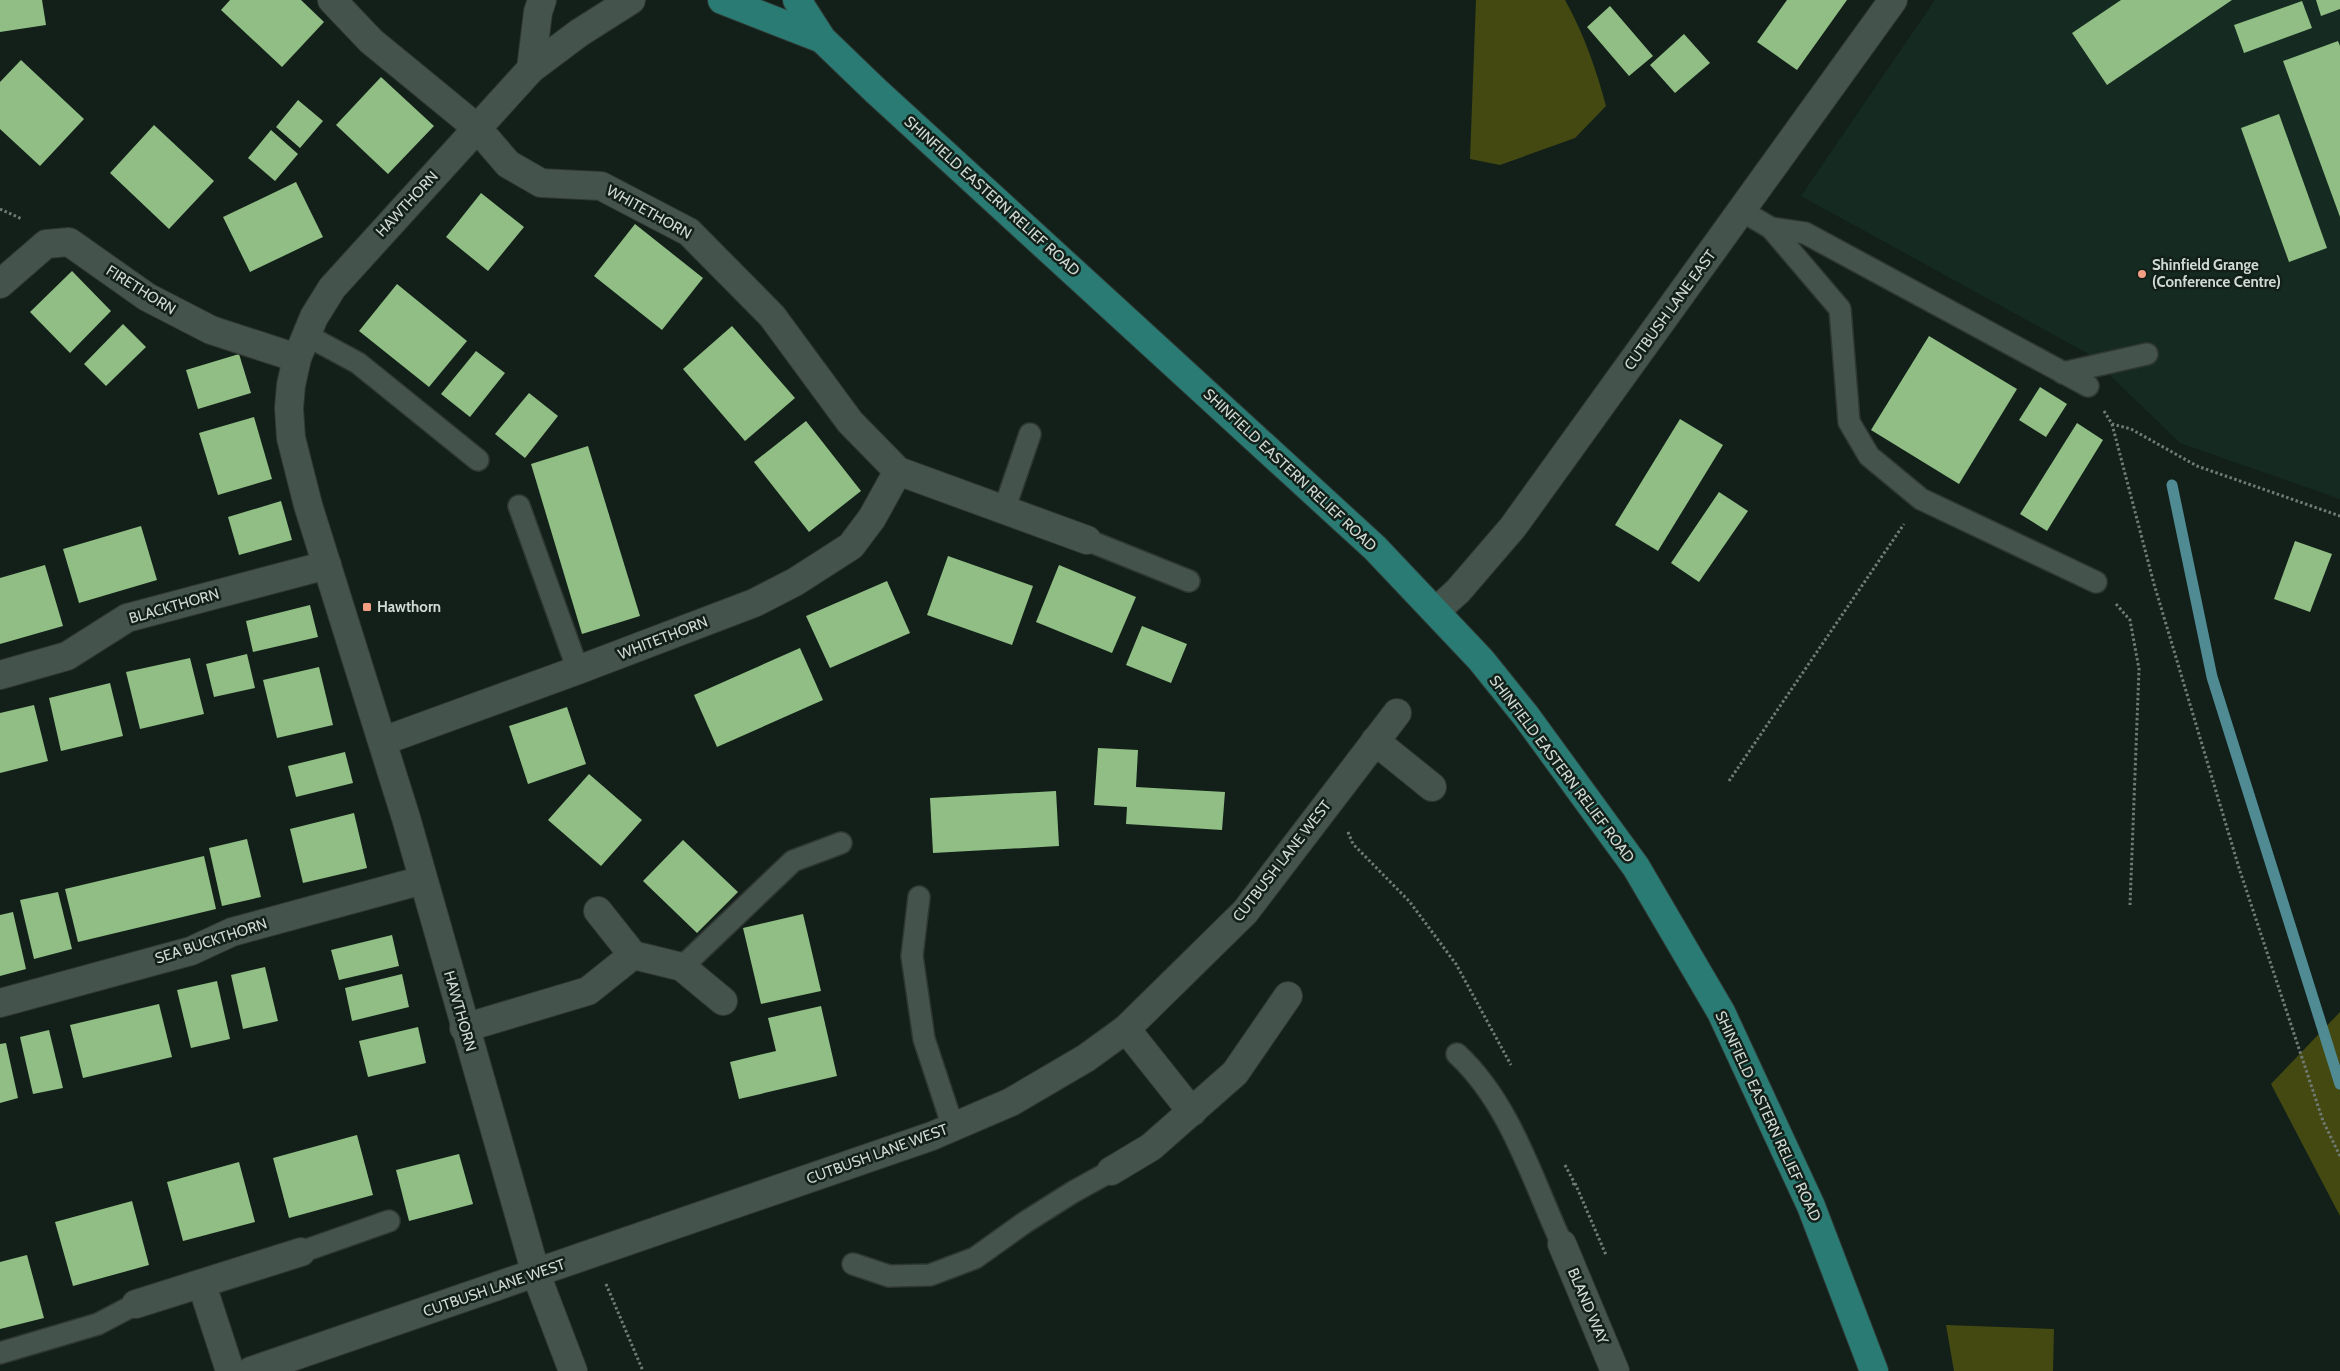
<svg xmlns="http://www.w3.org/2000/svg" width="2340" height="1371" font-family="Cabin,sans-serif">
  <rect width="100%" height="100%" fill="#122019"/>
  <polygon fill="#152b21" points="1935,0 2340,0 2340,499 2180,443 2087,353 1801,196"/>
  <g fill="#444912">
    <path d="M1476,0H1565C1584,34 1596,69 1606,106L1575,138L1500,165L1470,159Z"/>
    <polygon points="2340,1012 2340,1216 2271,1084"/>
    <polygon points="1946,1325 2054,1329 2053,1371 1954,1371"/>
  </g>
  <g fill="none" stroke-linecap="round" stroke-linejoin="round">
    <polyline stroke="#508b94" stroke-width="11" points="2172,485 2212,677 2340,1084"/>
  </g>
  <g fill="#90be84">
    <polygon points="0,0 42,0 46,25 0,32"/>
    <polygon points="230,0 301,0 324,22 282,67 221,10"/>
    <polygon points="1787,0 1847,0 1797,70 1757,42"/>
    <polygon points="2121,0 2232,0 2107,85 2072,33"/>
    <polygon points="2316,0 2340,0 2340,9 2321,16"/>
    <polygon points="2302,1 2312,28 2244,53 2234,25"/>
    <polygon points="1610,6 1653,56 1629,76 1587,27"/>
    <polygon points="1684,34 1710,63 1675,93 1650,65"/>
    <polygon points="2338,41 2340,46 2340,217 2283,61"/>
    <polygon points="21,60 84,119 40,166 0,129 0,82"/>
    <polygon points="381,77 434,126 388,174 336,125"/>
    <polygon points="298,100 323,121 300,148 276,127"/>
    <polygon points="2279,114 2327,248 2289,262 2241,128"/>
    <polygon points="154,125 214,181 169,229 110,173"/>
    <polygon points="271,130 298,154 275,181 248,158"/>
    <polygon points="296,182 323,237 250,272 223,217"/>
    <polygon points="481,193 524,227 488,271 446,237"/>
    <polygon points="635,224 703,278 662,330 594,276"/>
    <polygon points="72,271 111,311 70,353 30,312"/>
    <polygon points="397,284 467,341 429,387 359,331"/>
    <polygon points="123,324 146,347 106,386 84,364"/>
    <polygon points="732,326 795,398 745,441 683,369"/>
    <polygon points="1929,336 2017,389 1959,484 1871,430"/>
    <polygon points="476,351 505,373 470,417 441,394"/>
    <polygon points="239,354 251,393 198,409 186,370"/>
    <polygon points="2040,387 2067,404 2046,437 2019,420"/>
    <polygon points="529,393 558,416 525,458 495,434"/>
    <polygon points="254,417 272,479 218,495 199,433"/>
    <polygon points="1680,419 1723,445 1658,551 1615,525"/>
    <polygon points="806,421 861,491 809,532 754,462"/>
    <polygon points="2077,423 2103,440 2047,531 2020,514"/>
    <polygon points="588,446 640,616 582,634 531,464"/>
    <polygon points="1719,492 1748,511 1699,582 1671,563"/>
    <polygon points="281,501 292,540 239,555 228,517"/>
    <polygon points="141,526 157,580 79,603 63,549"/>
    <polygon points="2295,541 2332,554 2310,612 2274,599"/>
    <polygon points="948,556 1033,586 1012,645 927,615"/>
    <polygon points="45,565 63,626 0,644 0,578"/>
    <polygon points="1059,565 1136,597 1112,653 1036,622"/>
    <polygon points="887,581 910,633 830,668 806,616"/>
    <polygon points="310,605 318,637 253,652 246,621"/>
    <polygon points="1142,626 1187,644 1171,683 1126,665"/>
    <polygon points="800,648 823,700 717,747 694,695"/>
    <polygon points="247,654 255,688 214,697 206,664"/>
    <polygon points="190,658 204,714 140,729 126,672"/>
    <polygon points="319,667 333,725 277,738 263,680"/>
    <polygon points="110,683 123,736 61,751 49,698"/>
    <polygon points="34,705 48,761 0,773 0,713"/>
    <polygon points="567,707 586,764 528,784 509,726"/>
    <polygon points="1098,748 1138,750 1136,787 1225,792 1222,830 1126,824 1127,807 1094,805"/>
    <polygon points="345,752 353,783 296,797 288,766"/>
    <polygon points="589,774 642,820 601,866 548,820"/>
    <polygon points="1056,791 1059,846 933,853 930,798"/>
    <polygon points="354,813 367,868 303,883 290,829"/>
    <polygon points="247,839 261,897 222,906 209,848"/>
    <polygon points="683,840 738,892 697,933 643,881"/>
    <polygon points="204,856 216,909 78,942 65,889"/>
    <polygon points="58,892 72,949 34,959 20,900"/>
    <polygon points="13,912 26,969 0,976 0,915"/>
    <polygon points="803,914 821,991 761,1004 743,928"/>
    <polygon points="392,935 399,966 339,980 331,950"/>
    <polygon points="265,967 278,1021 243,1029 231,975"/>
    <polygon points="402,974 409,1007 352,1021 345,988"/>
    <polygon points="217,981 230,1039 191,1048 177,990"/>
    <polygon points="159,1004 172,1057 83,1078 70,1025"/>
    <polygon points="821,1006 837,1076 739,1099 730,1062 776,1051 768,1018"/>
    <polygon points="418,1027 426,1063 368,1077 359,1041"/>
    <polygon points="49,1030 63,1088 33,1094 20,1037"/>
    <polygon points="6,1043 18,1098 0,1103 0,1044"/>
    <polygon points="357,1135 373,1195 289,1218 273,1158"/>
    <polygon points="459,1154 473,1204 409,1221 396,1170"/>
    <polygon points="239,1162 255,1222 183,1241 167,1182"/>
    <polygon points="132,1201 149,1265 73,1286 55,1222"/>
    <polygon points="27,1255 44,1318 0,1329 0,1262"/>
  </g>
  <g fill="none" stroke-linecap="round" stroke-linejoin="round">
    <defs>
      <g id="service">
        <polyline points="1742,211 1771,228 1805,233 2088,386"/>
        <polyline points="1771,228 1840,309 1849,422 1869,456 1921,499 2096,582"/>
        <polyline points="306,335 358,363 478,460"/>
        <polyline points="2063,373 2147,354"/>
        <polyline points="519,506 578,670"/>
        <polyline points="1004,510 1030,434"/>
        <polyline points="1087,540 1189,581"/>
        <polyline points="919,897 912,956 924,1039 953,1127"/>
        <polyline points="682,967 793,861 841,843"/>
        <path d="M1457,1054C1510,1103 1532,1179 1562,1244"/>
        <polyline points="301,1252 389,1221"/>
        <polyline points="853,1264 889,1276 930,1275 975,1258 1024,1223 1073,1192 1111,1171"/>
        <polyline points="0,1353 98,1324 136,1304"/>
      </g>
      <g id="minor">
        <polyline points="332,0 371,41 477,128 508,164 541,183 601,186 689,232 772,316 850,422 898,471 1087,540"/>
        <polyline points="531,69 538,12 542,0"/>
        <polyline points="0,284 46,244 69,242 147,297 211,330 297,358"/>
        <polyline points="1436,611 1458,591 1513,527 1893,0"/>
        <polyline points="0,675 67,656 127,618 327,565"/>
        <polyline points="383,741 578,670 754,603 795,582 851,546 872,518 898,471"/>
        <polyline points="1375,741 1432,787"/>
        <polyline points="598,911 633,955 682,967 723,1001"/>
        <polyline points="0,1003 191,951 232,932 423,880"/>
        <polyline points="464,1028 588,991 633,955"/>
        <polyline points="1126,1029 1192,1112"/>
        <polyline points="1111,1171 1151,1147 1235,1073 1288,996"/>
        <polyline points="1562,1244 1615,1371"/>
        <polyline points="202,1285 230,1371"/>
        <polyline points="136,1304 301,1252"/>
        <polyline points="251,1371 932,1136 1011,1102 1086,1058 1126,1029 1245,912 1397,713"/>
        <polyline points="573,1371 536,1274 406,818 308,505 291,438 289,408 291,385 297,358 314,317 332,288 531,69 579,33 631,0"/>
      </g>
      <g id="primary">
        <polyline points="722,0 822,39"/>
        <polyline points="797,0 822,39 876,91 1375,548 1481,660 1526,716 1636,867 1721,1012 1811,1206 1874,1371"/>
      </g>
    </defs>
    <use href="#service" stroke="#2f3733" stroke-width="24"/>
    <use href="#minor" stroke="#2f3733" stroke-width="30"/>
    <use href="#primary" stroke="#2f3733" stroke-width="30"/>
    <g stroke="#707b75" stroke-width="3" stroke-dasharray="2.5 2.5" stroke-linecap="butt">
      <polyline points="0,209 22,219"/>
      <polyline points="2104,411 2112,424 2131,429 2197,466 2340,516"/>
      <polyline points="2112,424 2154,584 2239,868 2323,1121 2340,1156"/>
      <polyline points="2116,604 2130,620 2139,669 2130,905"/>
      <polyline points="1729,781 1904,524"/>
      <polyline points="1348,832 1353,844 1409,901 1456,964 1511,1065"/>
      <polyline points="1565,1165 1574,1182 1573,1187"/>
      <polyline points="1575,1183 1606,1255"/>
      <polyline points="606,1284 643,1371"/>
    </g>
    <use href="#service" stroke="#44534b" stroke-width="21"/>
    <use href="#minor" stroke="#44534b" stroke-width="28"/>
    <use href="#primary" stroke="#297b73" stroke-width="28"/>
  </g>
  <g fill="#f39f82" stroke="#122019" stroke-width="2">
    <circle cx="2142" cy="274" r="5"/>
    <rect x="362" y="602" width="10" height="10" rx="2.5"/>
  </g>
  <g text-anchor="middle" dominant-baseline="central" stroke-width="5" stroke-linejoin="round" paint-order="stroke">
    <g font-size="15" fill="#d0d9d4" stroke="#122019">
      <text transform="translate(992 196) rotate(42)">SHINFIELD EASTERN RELIEF ROAD</text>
      <text transform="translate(407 204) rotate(-47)">HAWTHORN</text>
      <text transform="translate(649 212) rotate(29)">WHITETHORN</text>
      <text transform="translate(141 290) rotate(32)">FIRETHORN</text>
      <text transform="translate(1670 310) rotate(-54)">CUTBUSH LANE EAST</text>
      <text transform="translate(1290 470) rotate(43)">SHINFIELD EASTERN RELIEF ROAD</text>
      <text transform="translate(174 606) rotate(-16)">BLACKTHORN</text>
      <text transform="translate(663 638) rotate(-21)">WHITETHORN</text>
      <text transform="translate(1562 769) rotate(53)">SHINFIELD EASTERN RELIEF ROAD</text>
      <text transform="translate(1282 861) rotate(-52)">CUTBUSH LANE WEST</text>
      <text transform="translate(211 941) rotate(-18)">SEA BUCKTHORN</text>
      <text transform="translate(460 1011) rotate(74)">HAWTHORN</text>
      <text transform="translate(1768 1116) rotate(65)">SHINFIELD EASTERN RELIEF ROAD</text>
      <text transform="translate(877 1154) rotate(-20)">CUTBUSH LANE WEST</text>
      <text transform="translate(494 1288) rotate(-19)">CUTBUSH LANE WEST</text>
      <text transform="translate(1588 1306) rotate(67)">BLAND WAY</text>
    </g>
    <g font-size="15" font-weight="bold" fill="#d0d9d4" stroke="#122019" text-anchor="start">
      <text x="2152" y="265">Shinfield Grange<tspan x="2152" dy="17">(Conference Centre)</tspan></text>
      <text x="377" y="607">Hawthorn</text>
    </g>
  </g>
</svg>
